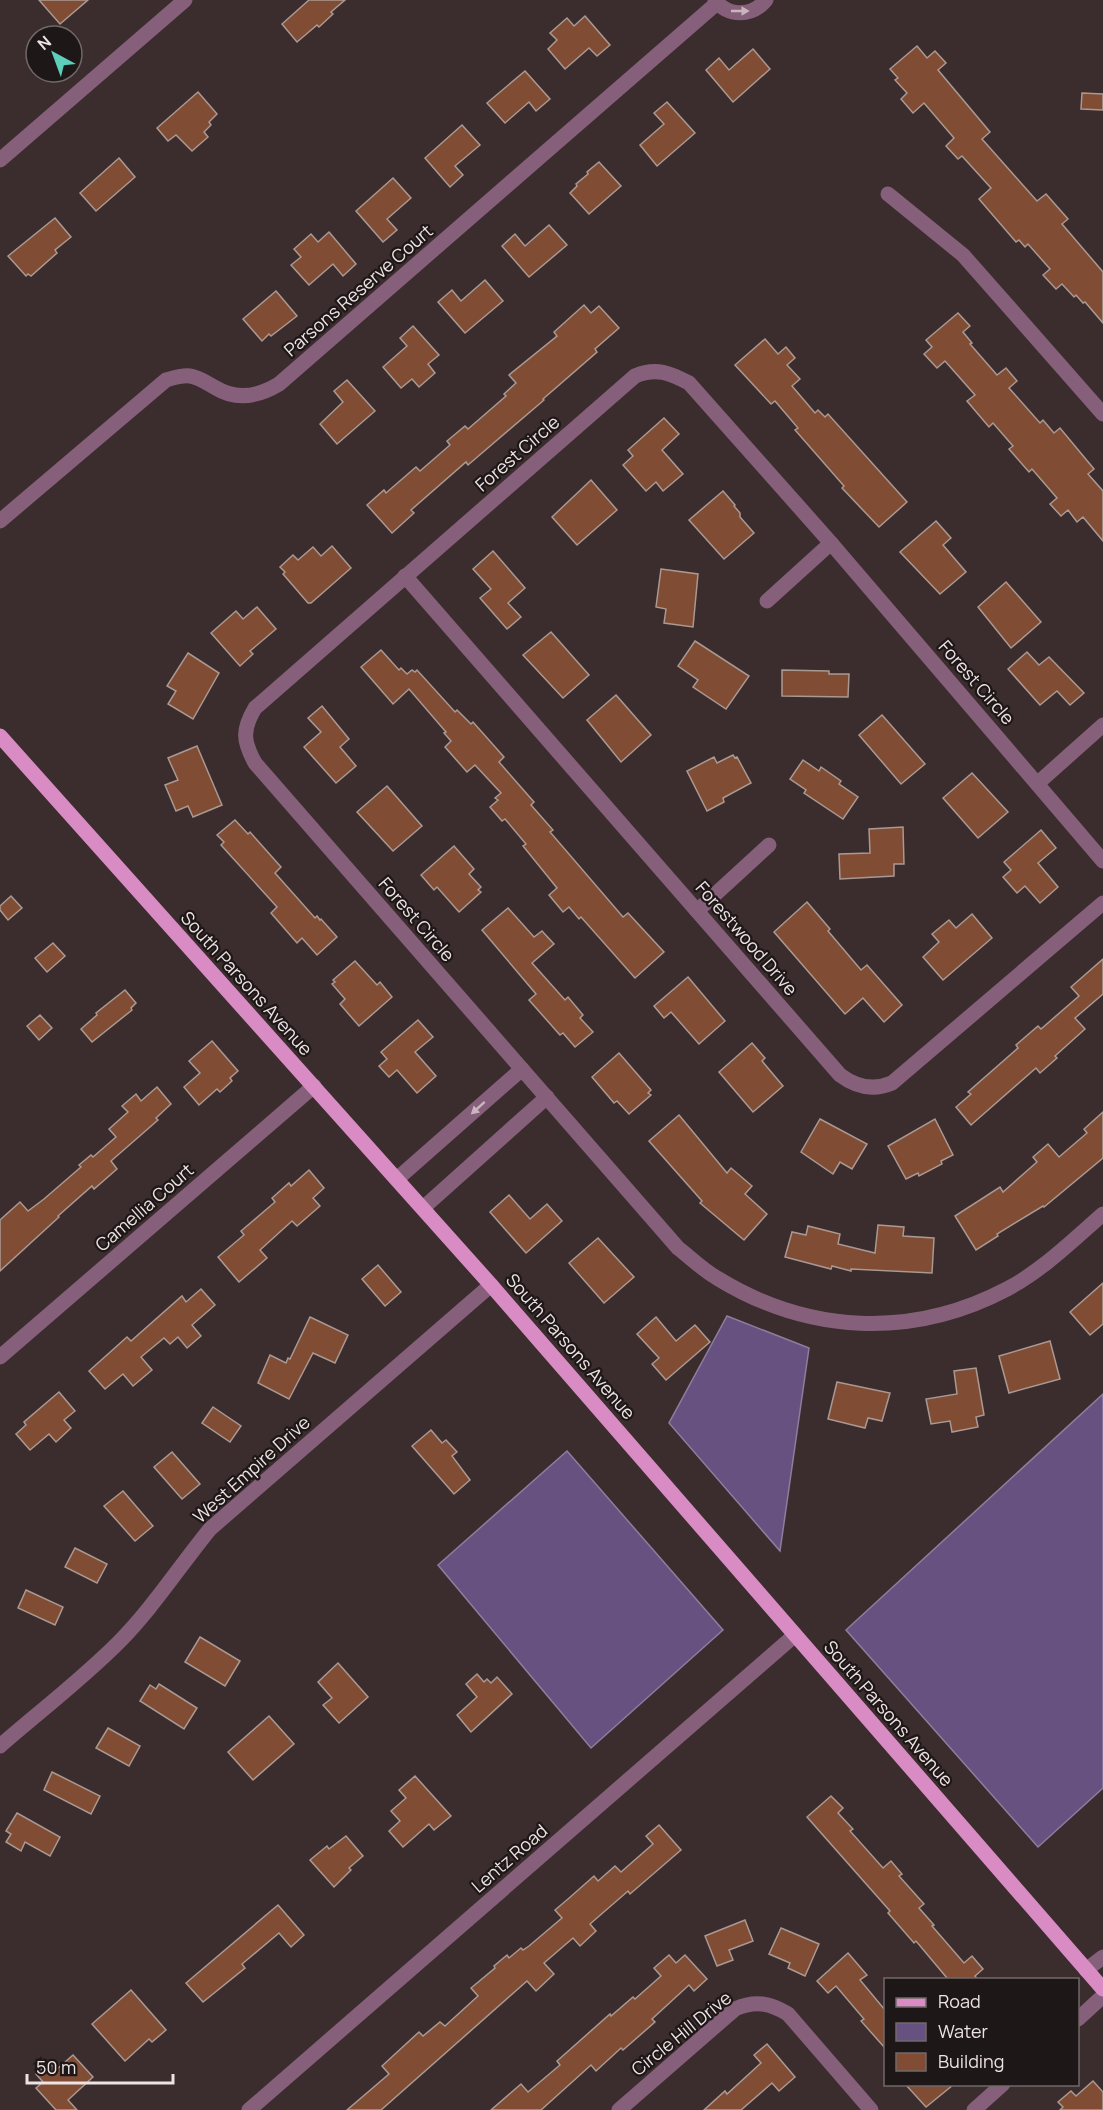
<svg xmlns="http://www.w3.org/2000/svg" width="1103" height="2110" font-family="Manrope,sans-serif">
  <rect width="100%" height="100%" fill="#3b2c2e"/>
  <g fill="#665180" stroke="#8f7d9e" stroke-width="1.5">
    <polygon points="727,1316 809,1348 780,1551 669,1423"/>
    <polygon points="1103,1394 1103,1788 1038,1847 846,1630"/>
    <polygon points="567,1451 723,1630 591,1748 438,1565"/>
  </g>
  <g fill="#804c34" stroke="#aa9992" stroke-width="1.5">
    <polygon points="39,0 88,0 60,24"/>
    <polygon points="309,0 345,0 331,12 333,14 319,27 317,25 297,42 282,24"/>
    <polygon points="585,16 610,45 597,56 589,48 565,69 548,49 557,40 550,33 567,18 574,26"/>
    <polygon points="917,46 927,58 935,51 946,63 938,70 990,132 982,139 1037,201 1046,194 1068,219 1062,224 1103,272 1103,323 1085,302 1083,303 1076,295 1074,297 1062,284 1056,289 1043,275 1050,269 1028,244 1025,247 1019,240 1016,242 979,199 991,188 962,156 958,159 946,146 954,138 924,103 913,113 901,99 907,93 895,80 898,78 890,69"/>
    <polygon points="753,49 770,69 733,102 706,70 719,58 729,70"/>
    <polygon points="525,71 550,99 536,111 529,102 505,123 487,103"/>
    <polygon points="198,92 217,114 209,122 211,125 204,132 208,137 192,151 176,135 168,141 157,128"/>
    <polygon points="1082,93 1103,94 1103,110 1081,109"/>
    <polygon points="667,102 695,133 657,166 640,145 664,124 654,113"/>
    <polygon points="462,125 480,145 455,166 463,175 450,187 425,158"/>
    <polygon points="119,158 135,177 96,211 80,193"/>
    <polygon points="599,162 621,186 589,214 570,193 577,186 576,184 588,174 587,172"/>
    <polygon points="393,178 411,198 387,219 397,230 383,242 356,211"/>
    <polygon points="55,218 71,237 55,250 57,253 31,276 28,274 26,276 8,256"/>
    <polygon points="549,225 567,245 529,277 502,246 515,234 525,246"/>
    <polygon points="329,232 356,264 343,276 333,264 309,285 291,265 301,257 294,249 311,234 318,242"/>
    <polygon points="485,280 503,301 465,333 438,302 452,290 461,301"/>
    <polygon points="276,291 297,316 271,336 269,334 262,341 243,319"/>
    <polygon points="584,305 591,313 599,306 619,328 595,349 597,352 543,399 544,400 468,465 466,462 411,510 414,513 392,533 367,505 384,490 386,493 416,467 420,471 450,445 447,441 465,426 468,429 506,396 504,394 516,383 509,375 557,336 554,332"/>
    <polygon points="958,313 970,326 963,332 972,343 970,344 997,375 1006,368 1017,381 1009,388 1040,423 1043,420 1054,433 1060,428 1094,469 1088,474 1103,491 1103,541 1083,517 1077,522 1068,510 1061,516 1050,504 1057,498 1032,469 1029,472 1009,449 1013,446 993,423 989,427 967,401 975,395 945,361 937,368 924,354 932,347 926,340"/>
    <polygon points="413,326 439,355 428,364 435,373 419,387 412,379 401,388 383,367 407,346 400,338"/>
    <polygon points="765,339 778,354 786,347 795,358 787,365 800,379 792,386 815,413 818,410 825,417 828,414 907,502 879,527 842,488 844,486 795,430 798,428 775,401 771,404 735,365"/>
    <polygon points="347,380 375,411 337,444 320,424 343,402 334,391"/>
    <polygon points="664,418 679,434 662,450 683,474 663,491 656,482 646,491 623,465 633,456 628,450"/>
    <polygon points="591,480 617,510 577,545 552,517"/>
    <polygon points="723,491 735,505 734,506 740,513 740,517 754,533 724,559 689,520"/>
    <polygon points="936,521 951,538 943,545 966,572 940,594 900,552"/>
    <polygon points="332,546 351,568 311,603 308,603 283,574 285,572 280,567 293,555 298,560 313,547 321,556"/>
    <polygon points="493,551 525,588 508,603 521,617 507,629 480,598 491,589 473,569"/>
    <polygon points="661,569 698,574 693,627 664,623 666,609 656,607"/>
    <polygon points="1006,582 1041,622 1011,648 978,607"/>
    <polygon points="257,607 276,629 250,651 253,654 240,666 211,633 236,611 243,619"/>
    <polygon points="551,632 589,675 563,698 523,655"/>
    <polygon points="695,641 749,676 726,709 693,687 698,680 678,666"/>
    <polygon points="381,650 399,670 401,668 407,674 412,670 415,672 417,670 455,712 457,710 471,724 473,722 504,757 499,762 534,802 531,805 553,830 550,832 623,917 628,913 664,952 635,978 581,917 579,919 569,907 563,912 549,895 557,888 523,846 526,844 505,819 502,821 490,807 498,800 495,798 501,793 475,765 467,772 445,747 451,741 444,733 446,732 409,689 393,704 361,667"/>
    <polygon points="1027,652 1039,665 1049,657 1084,693 1070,705 1057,691 1040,705 1008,669"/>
    <polygon points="188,653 219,673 193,719 168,704 176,691 167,686"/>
    <polygon points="782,670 829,671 829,674 849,674 848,697 782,696"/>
    <polygon points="616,695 651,735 621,762 587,720"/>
    <polygon points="322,706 349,739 340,747 356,766 336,783 304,747 321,732 308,718"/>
    <polygon points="882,715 925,764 901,784 859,735"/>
    <polygon points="197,746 222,805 193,817 188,806 176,811 165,785 178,780 168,758"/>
    <polygon points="733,755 735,758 737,757 751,783 723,798 724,802 707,811 687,771 714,757 717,763"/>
    <polygon points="803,760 819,771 821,767 841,781 839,784 858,797 843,819 804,793 806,790 790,779"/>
    <polygon points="972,773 1008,812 978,838 943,798"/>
    <polygon points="387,786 422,826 393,851 357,812"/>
    <polygon points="235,820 248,834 250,832 281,867 275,873 315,918 317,916 320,920 321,919 337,937 317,955 302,938 297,943 271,913 277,907 221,845 224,842 217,835"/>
    <polygon points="903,827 904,864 894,864 894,876 840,879 839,854 870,853 869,829"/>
    <polygon points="1041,830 1056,848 1038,863 1058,887 1040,903 1025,886 1017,893 1003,877 1011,870 1004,862"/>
    <polygon points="454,846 474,869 469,874 481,887 478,890 481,892 459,912 437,887 434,890 421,875"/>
    <polygon points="11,896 22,908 8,920 0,910 0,906"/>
    <polygon points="807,902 830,929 828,931 861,970 867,965 902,1005 884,1022 863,998 845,1014 774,932"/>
    <polygon points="508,908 534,937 542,931 554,944 532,963 565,1000 568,997 583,1015 580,1018 593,1032 575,1047 563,1033 560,1035 529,1000 536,994 482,930"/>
    <polygon points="972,914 992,938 943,980 923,957 939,942 932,934 949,920 956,928"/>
    <polygon points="53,943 65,956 47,972 35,958"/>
    <polygon points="1103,959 1103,994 1075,1018 1085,1029 1055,1056 1057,1058 1040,1073 1036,1068 971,1125 956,1107 971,1094 968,1092 1018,1048 1016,1045 1038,1026 1041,1029 1079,996 1071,987"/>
    <polygon points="355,961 377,985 380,982 392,997 359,1026 340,1004 345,999 332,984 335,982 333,980"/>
    <polygon points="688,977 725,1021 699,1044 671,1012 664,1018 654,1006"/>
    <polygon points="125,990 136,1003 131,1008 132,1010 92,1042 81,1029 97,1015 96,1013"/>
    <polygon points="40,1015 52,1028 39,1040 27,1026"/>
    <polygon points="418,1020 433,1037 415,1052 436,1076 417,1093 397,1070 389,1077 379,1066 387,1059 381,1052"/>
    <polygon points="212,1041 238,1071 230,1078 232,1081 220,1092 217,1089 199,1105 184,1087 200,1073 189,1061"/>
    <polygon points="752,1043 765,1058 762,1061 783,1086 753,1112 719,1072"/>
    <polygon points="619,1053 651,1090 648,1093 651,1095 629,1114 617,1101 614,1103 592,1077"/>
    <polygon points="157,1087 171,1104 156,1118 158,1120 111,1161 117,1169 94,1189 92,1186 58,1216 59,1217 0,1271 0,1220 20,1202 28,1211 44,1199 81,1167 79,1165 91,1155 93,1157 116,1137 109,1129 128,1112 122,1106 136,1094 141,1101"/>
    <polygon points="1103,1112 1103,1158 1044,1207 1043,1206 997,1234 998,1236 976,1250 955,1216 1000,1187 1003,1192 1037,1162 1033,1157 1048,1144 1059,1157 1087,1133 1084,1129"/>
    <polygon points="679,1115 727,1173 731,1168 752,1186 745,1194 767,1214 744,1240 700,1203 702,1201 649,1141"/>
    <polygon points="820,1119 867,1144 852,1169 840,1162 833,1174 801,1152"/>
    <polygon points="935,1119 953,1155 941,1161 942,1164 919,1176 918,1173 906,1179 888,1146"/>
    <polygon points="309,1170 324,1188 313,1198 320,1206 297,1226 292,1221 260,1250 267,1258 239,1282 218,1257 244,1235 241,1231 275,1202 272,1198 289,1183 291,1186"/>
    <polygon points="509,1195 530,1219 547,1204 562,1221 526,1253 490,1212"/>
    <polygon points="878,1225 904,1227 903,1236 934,1238 932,1273 851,1269 851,1271 832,1266 831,1269 785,1257 792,1232 806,1235 808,1226 840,1234 838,1244 875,1253"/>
    <polygon points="598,1238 634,1277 604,1303 569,1263"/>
    <polygon points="378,1265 401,1292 385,1306 362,1279"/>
    <polygon points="1103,1283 1103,1324 1090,1335 1070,1312"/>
    <polygon points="201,1289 215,1305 192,1325 201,1336 187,1348 178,1337 170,1344 164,1338 141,1357 152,1370 133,1386 123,1374 105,1389 89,1371 127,1337 131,1341 182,1296 186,1302"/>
    <polygon points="310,1317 348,1335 335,1363 313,1353 289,1399 258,1383 270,1355 286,1363 288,1358 290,1359"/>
    <polygon points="656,1317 676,1341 695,1325 710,1342 666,1380 652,1364 659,1358 637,1334"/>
    <polygon points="1050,1341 1060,1379 1009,1393 999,1356"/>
    <polygon points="976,1368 984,1415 976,1417 978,1427 952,1432 950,1421 931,1424 926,1399 957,1394 954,1371"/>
    <polygon points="837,1382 890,1393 882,1421 868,1418 865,1428 828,1419"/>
    <polygon points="59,1392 75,1411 64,1420 71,1428 56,1442 49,1434 30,1450 16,1434 26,1425 24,1422"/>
    <polygon points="213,1407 241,1426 230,1442 202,1423"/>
    <polygon points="431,1430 442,1443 446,1440 457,1452 452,1456 470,1480 454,1494 412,1446"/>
    <polygon points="172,1452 200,1484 182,1499 154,1467"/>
    <polygon points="123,1491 153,1526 135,1541 104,1506"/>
    <polygon points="75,1548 107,1564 97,1583 65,1567"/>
    <polygon points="26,1590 63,1607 55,1625 18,1608"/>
    <polygon points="200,1637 240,1661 225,1686 185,1662"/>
    <polygon points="338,1663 368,1697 339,1723 323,1705 332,1698 318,1682"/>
    <polygon points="477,1674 484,1682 487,1679 491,1683 497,1677 512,1694 471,1732 457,1715 477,1697 466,1684"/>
    <polygon points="159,1684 197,1708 184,1729 140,1701 150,1685 156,1689"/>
    <polygon points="269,1716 294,1744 253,1780 228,1752"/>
    <polygon points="108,1728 140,1746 129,1766 96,1748"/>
    <polygon points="52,1772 100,1796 91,1814 44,1790"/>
    <polygon points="415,1776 451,1816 434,1830 429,1824 403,1847 389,1831 400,1821 391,1811 406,1798 399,1790"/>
    <polygon points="831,1796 843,1808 838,1813 853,1829 850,1831 883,1868 891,1861 902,1874 899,1876 924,1904 919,1908 934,1925 932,1926 964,1963 972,1956 983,1969 975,1976 978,1980 945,1980 947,1978 916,1941 914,1943 888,1913 890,1911 807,1817"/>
    <polygon points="17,1813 60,1837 50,1856 25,1842 21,1851 6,1842 11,1834 6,1831"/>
    <polygon points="659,1825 681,1850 630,1894 628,1891 590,1924 596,1931 580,1946 573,1938 544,1963 554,1974 536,1991 527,1981 381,2110 347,2110 389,2074 382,2066 419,2032 423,2036 440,2022 445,2026 478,1996 471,1988 495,1968 494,1966 507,1955 509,1958 521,1948 523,1950 529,1946 562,1918 555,1910 568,1899 594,1876 598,1881 615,1866 621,1872 653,1844 646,1836"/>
    <polygon points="346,1836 363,1856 349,1868 351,1870 334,1887 310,1860 327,1846 329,1849"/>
    <polygon points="278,1905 304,1935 291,1947 279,1933 242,1964 245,1968 203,2002 186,1983"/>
    <polygon points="745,1920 753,1941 729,1950 733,1960 717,1966 705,1936"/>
    <polygon points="781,1928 819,1944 805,1976 788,1968 790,1963 769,1954"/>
    <polygon points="848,1953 867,1975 860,1980 885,2010 885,2048 861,2021 864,2019 836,1986 828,1993 817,1981"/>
    <polygon points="669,1955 676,1963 685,1955 707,1979 694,1991 689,1985 652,2019 655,2022 623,2050 621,2048 596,2071 591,2065 541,2110 491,2110 521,2084 528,2092 560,2065 557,2061 610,2014 611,2016 633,1997 635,1999 661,1976 654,1968"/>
    <polygon points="131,1990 166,2030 152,2042 149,2039 125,2061 92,2024"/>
    <polygon points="767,2044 795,2077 779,2091 772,2083 741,2110 704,2110 725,2091 727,2094 761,2063 754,2055"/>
    <polygon points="73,2055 93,2077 68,2100 77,2110 56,2110 36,2088 43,2082 36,2074 49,2062 56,2070"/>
    <polygon points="1093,2081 1103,2092 1103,2110 1060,2110 1063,2107 1058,2102 1071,2091 1076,2096"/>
    <polygon points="906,2085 953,2085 926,2107"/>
  </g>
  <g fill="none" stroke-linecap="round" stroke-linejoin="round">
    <g stroke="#86607a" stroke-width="15">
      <path d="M715,0C728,17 752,17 766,0"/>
      <polyline points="0,160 185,0"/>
      <polyline points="888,194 963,255 1103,414"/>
      <path d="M0,521L166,380C173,378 182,375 190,376C199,377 208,384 216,388C237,401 259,396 279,384L717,3"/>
      <path d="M405,576L840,1075C856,1087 873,1091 892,1083L1103,903"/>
      <polyline points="767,601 831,543"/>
      <polyline points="1038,783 1103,725"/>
      <path d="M1103,861L831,543L689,383C670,373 656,367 635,376L255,708C242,730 243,741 255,763L678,1248C691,1258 703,1270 717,1278C808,1334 912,1339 1007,1289C1043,1270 1073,1240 1103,1214"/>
      <polyline points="697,911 769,845"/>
      <polyline points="397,1179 522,1069"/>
      <polyline points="423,1208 547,1097"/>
      <polyline points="0,1357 314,1086"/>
      <path d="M0,1746C39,1712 81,1680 118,1643C152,1609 179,1567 210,1529L491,1285"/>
      <polyline points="1086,1970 1103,1957"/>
      <polyline points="1078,2019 1103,1996"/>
      <polyline points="249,2110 795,1635"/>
      <path d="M619,2110L735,2009C755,2000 770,2003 788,2014L871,2110"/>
      <polyline points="974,2110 1003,2084"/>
    </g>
    <polyline stroke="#d98cc3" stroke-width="15" points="0,736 491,1285 1103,1989"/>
  </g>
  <defs><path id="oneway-solid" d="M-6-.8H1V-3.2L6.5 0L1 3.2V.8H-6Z" transform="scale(1.5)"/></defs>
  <g fill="#cab5bf">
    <use href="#oneway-solid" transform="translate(740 11)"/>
    <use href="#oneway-solid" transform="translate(478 1108) rotate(138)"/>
  </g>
  <g text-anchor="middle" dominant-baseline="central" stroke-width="4.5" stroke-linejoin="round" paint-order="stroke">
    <g font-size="18" fill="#eee3e4" stroke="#1e1717">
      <text transform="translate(358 290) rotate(-41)">Parsons Reserve Court</text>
      <text transform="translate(517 453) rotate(-41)">Forest Circle</text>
      <text transform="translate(977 682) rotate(49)">Forest Circle</text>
      <text transform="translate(417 919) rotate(49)">Forest Circle</text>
      <text transform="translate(747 938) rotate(49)">Forestwood Drive</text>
      <text transform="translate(247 983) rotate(48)">South Parsons Avenue</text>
      <text transform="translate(144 1207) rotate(-41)">Camellia Court</text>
      <text transform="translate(571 1346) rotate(49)">South Parsons Avenue</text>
      <text transform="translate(251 1469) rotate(-42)">West Empire Drive</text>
      <text transform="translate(889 1713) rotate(49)">South Parsons Avenue</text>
      <text transform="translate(509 1858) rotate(-41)">Lentz Road</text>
      <text transform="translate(681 2033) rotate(-39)">Circle Hill Drive</text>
    </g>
  </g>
  <rect x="884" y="1978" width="195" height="108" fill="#1e1717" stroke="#716969" stroke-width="1.5"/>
  <rect x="896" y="1998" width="30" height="9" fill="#d98cc3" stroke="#716969" stroke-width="1.5"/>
  <text x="938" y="2008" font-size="18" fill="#eee3e4">Road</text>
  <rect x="896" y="2023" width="30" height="18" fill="#665180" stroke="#716969" stroke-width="1.5"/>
  <text x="938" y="2038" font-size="18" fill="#eee3e4">Water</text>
  <rect x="896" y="2053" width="30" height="18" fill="#804c34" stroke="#716969" stroke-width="1.5"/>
  <text x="938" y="2068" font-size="18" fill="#eee3e4">Building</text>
  <g transform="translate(54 54) rotate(319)"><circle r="28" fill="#1e1717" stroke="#716969" stroke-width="1.5"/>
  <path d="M0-4.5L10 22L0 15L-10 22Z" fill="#5dceb9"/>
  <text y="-9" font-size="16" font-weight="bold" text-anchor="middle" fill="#eee3e4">N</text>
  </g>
  <path d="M27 2074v9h146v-9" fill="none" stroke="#eee3e4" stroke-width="3"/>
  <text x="36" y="2074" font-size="18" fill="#eee3e4" stroke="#1e1717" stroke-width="4.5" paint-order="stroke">50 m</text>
</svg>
